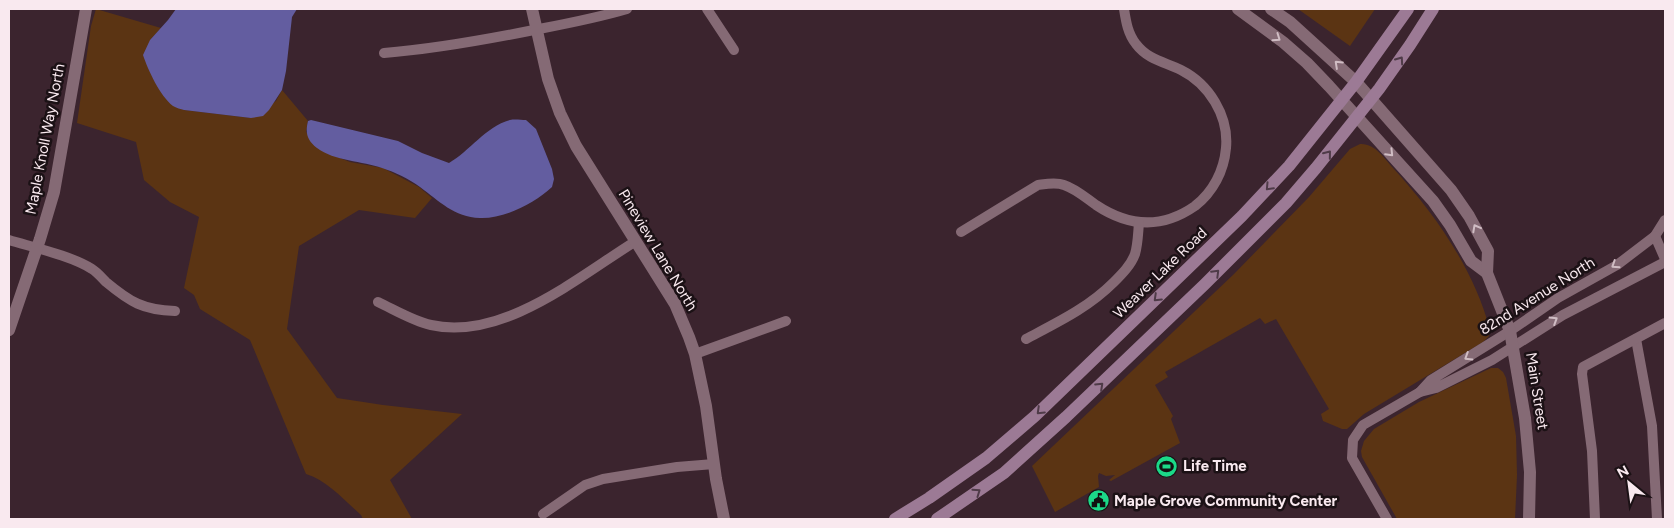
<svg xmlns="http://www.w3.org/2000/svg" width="1674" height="528" font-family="Figtree,sans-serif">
  <rect width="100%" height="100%" fill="#3b242e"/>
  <g fill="#5b3413">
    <path d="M96,9L161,28L150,40L148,68L164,96L184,110L251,118L276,101L282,90L308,121L306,132L327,153L350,162L383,168L419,187L432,198L415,218L359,210L299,246L287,329L337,398L383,405L462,414L390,480L412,519H363L361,515C345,501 327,480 306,474L250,340L200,309L194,295L184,288L199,217L170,202L144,180L136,142L77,123L91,26Z"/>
    <polygon points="1298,9 1375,9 1350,46"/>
    <path d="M1360,144C1375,143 1384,158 1393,168C1435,214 1474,269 1490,330L1489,336L1483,342L1364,414L1347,429H1342L1323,421L1321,414L1329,409L1276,319L1265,324L1260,318L1165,372L1168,377L1155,385L1173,416L1171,419L1180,443L1111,481L1109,480L1115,475L1106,476L1099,473L1098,476L1099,487L1055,512L1032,466L1234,274L1309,197L1350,149Z"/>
    <polygon points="1491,368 1498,368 1503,372 1506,378 1516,436 1517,475 1515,519 1397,519 1362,457 1361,451 1364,441 1374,429 1419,402"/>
  </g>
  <g fill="#635da0">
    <path d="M176,9H297L292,17L286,71L282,90L269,110L263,116L251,118L184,110C181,109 176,108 173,106C160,96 148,70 143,55L150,40L168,20Z"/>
    <path d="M311,120L398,141L422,153L449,163C470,151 485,127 510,120C515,119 521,120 526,120L536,129L552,169L554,179L552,187C535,203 504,219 480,218C454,217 439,201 420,187C409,179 395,172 382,168C363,161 334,161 317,148C307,140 305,133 308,121Z"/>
  </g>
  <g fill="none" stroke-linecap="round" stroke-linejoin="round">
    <g stroke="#856a75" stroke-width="10">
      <polyline points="707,9 734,50"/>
      <path d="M384,53C435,49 484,40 534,30C565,24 597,18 627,9"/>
      <polyline points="1665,220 1655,236 1617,265 1558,298 1510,331 1431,380 1420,392 1436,388 1492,360 1563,315 1665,262"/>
      <path d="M961,232L1038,185C1046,184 1056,182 1064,185C1076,189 1086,198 1096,205C1129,227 1162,229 1195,206C1213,192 1224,171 1226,148C1229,116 1209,84 1181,70C1165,62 1148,60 1136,44C1128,34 1126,22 1124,9"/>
      <polyline points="1655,236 1665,259"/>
      <path d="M9,240C32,247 72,256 92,269C97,272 102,278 106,282C130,302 143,310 175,311"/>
      <path d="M378,302C395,310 413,321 431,325C503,341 578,277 636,241"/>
      <path d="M1026,339C1058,322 1088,308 1114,282C1122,274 1131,265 1135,254C1138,244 1138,233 1139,223"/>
      <polyline points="1636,339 1652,426 1657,519"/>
      <polyline points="695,354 786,321"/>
      <polyline points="543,514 585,485 603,479 677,467 714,464"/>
      <polyline points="1387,519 1352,458 1353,440 1363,425 1420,392"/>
      <polyline points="1595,519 1592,451 1582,374 1583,367 1665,323"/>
    </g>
    <g stroke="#856a75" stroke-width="12">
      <polyline points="532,9 548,79 560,113 576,146 675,304 689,337 695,354 706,406 716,479 724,519"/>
      <polyline points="1238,9 1283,42 1307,63 1329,86 1433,201 1450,225 1471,261 1487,273"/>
      <polyline points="1271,9 1290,22 1356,82 1451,190 1469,216 1488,251 1487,273 1510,331 1525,418 1530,472 1529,519"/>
      <polyline points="9,330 40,239 54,192 86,9"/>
    </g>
    <g stroke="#9c7a95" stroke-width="12">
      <polyline points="895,519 929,498 986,458 1035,416 1242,216 1289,166 1356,82 1408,9"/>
      <polyline points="937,519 1004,473 1066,417 1205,284 1286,203 1316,168 1379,89 1410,45 1433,9"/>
    </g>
  </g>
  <defs><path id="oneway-chevron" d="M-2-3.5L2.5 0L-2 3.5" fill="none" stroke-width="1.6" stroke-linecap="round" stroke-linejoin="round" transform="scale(1.25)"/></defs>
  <g stroke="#d0bdc4">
    <use href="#oneway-chevron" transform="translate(1277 38) rotate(35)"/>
    <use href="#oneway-chevron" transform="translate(1338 64) rotate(-137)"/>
    <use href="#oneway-chevron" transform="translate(1390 153) rotate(46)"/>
    <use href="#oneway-chevron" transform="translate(1476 228) rotate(-118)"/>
    <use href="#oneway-chevron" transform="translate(1615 265) rotate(147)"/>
    <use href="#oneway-chevron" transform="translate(1554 320) rotate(-32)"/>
    <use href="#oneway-chevron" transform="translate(1468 357) rotate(148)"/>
  </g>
  <g stroke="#4f3b48">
    <use href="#oneway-chevron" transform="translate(1400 60) rotate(-55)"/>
    <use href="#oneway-chevron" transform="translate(1328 154) rotate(-51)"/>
    <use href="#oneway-chevron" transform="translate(1269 187) rotate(133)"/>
    <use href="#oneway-chevron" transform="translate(1216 273) rotate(-45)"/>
    <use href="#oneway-chevron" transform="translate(1157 298) rotate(136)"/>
    <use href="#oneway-chevron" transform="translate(1100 386) rotate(-43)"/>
    <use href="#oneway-chevron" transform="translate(1040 411) rotate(136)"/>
    <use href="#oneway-chevron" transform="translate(977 492) rotate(-35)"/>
  </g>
  <defs>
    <symbol id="stadium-disc" viewBox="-11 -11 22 22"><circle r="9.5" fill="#1bd988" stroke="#1b1115"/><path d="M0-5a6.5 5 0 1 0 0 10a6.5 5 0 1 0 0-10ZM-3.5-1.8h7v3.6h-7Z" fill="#111"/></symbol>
    <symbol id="civic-disc" viewBox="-11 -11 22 22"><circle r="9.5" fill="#1bd988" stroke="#1b1115"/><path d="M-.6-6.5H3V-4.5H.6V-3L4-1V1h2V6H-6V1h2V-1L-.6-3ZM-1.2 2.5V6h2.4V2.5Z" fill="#111"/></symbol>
  </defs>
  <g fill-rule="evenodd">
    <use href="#stadium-disc" x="1154" y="454" width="25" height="25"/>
    <use href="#civic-disc" x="1086" y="488" width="25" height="25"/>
  </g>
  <g text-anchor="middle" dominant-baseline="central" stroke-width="5" stroke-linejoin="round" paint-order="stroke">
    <g font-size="15" fill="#f9e9ef" stroke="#1b1115">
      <text transform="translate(45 139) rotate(-79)">Maple Knoll Way North</text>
      <text transform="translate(658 250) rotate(59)">Pineview Lane North</text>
      <text transform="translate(1160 273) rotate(-44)">Weaver Lake Road</text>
      <text transform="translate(1537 296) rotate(-32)">82nd Avenue North</text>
      <text transform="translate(1537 391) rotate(81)">Main Street</text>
    </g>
    <g font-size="15" font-weight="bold" fill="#f9e9ef" stroke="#1b1115" text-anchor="start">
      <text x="1183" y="466">Life Time</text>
      <text x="1114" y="501">Maple Grove Community Center</text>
    </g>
  </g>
  <rect width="1674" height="528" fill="none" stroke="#f9e9ef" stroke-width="20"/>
  <g transform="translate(1629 483) rotate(331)" stroke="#1b1115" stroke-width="4" paint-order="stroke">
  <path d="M0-4L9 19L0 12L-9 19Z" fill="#f9e9ef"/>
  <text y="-8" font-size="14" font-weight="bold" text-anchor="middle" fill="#f9e9ef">N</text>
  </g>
</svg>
